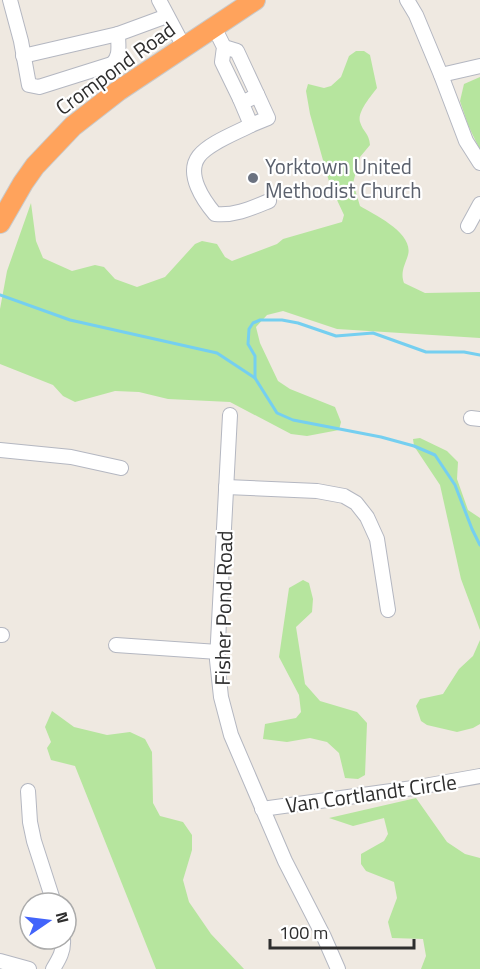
<svg xmlns="http://www.w3.org/2000/svg" width="480" height="969" font-family="'Titillium Web',sans-serif">
  <rect width="100%" height="100%" fill="#efe9e1"/>
  <g fill="#b6e59e">
    <path d="M356,51H364L370,55L377,88C371,96 357,112 360,122C363,132 369,133 370,145L360,157L353,183L360,206C375,215 414,233 408,255C405,265 400,272 404,283L425,293L480,292V338L337,329L283,311L267,315L256,327L260,343L278,381L290,389L335,407L341,422L339,430L307,436L291,434L230,402L168,399L139,392L115,391L75,402L63,396L53,385L0,364V309L7,271L31,203L36,241L43,258L72,271L95,265L104,267L115,279L137,287L165,277L195,244L202,241L217,244L225,257L232,261L277,244L283,239L342,222L344,215L330,185L310,114L306,91L308,84L324,88L331,86L341,77L349,56Z"/>
    <polygon points="480,77 480,150 468,125 460,101 464,84"/>
    <polygon points="420,438 447,451 458,462 457,479 468,510 480,518 480,630 461,579 440,485 414,446 413,439"/>
    <polygon points="303,580 309,583 313,599 312,612 296,627 305,684 320,701 357,712 367,723 365,775 358,779 345,778 339,753 327,742 310,738 287,742 263,739 265,724 296,718 301,712 299,695 279,657 289,588"/>
    <polygon points="480,640 480,724 473,728 457,732 427,725 421,721 416,706 420,699 443,694 459,669 473,656"/>
    <polygon points="52,711 74,727 107,735 130,732 145,739 152,752 153,803 160,816 183,822 192,835 192,850 183,880 189,902 211,934 244,969 156,969 75,766 51,760 47,748 51,742 45,727"/>
    <polygon points="416,798 447,842 465,854 480,858 480,969 421,969 426,956 423,939 392,938 388,922 397,898 394,882 366,871 361,864 361,854 384,841 388,834 384,818 353,826 329,818"/>
  </g>
  <g fill="none" stroke-linecap="round" stroke-linejoin="round">
    <g stroke="#75cff0" stroke-width="3">
      <polyline points="0,295 70,320 217,353 255,378 277,413 293,420 381,437 414,446 435,455 455,485 472,529 480,545"/>
      <polyline points="255,378 255,356 248,344 249,329 253,323 260,320 282,320 298,323 336,336 373,333 426,352 464,352 480,355"/>
    </g>
    <defs>
      <g id="minor">
        <path d="M10,0L21,41L29,85L39,87L112,64C121,56 118,45 118,34"/>
        <polyline points="159,0 184,47"/>
        <polyline points="407,0 416,15 441,75 466,141 480,163"/>
        <path d="M214,27L224,47L222,62L240,99C247,102 251,99 257,94L237,51L224,47"/>
        <polyline points="23,56 118,34 167,16"/>
        <polyline points="441,75 480,66"/>
        <path d="M240,99L251,125C236,133 209,143 199,156C185,174 204,201 215,214C235,216 252,208 269,201"/>
        <polyline points="251,125 268,118 257,94"/>
        <polyline points="468,226 480,204"/>
        <polyline points="230,415 217,660 221,697 231,735 285,861 324,937 338,969"/>
        <polyline points="471,418 480,419"/>
        <polyline points="0,450 71,457 121,468"/>
        <polyline points="226,487 317,491 344,496 356,503 367,517 377,539 388,610"/>
        <polyline points="0,635 2,635"/>
        <polyline points="116,645 218,652"/>
        <polyline points="28,791 30,822 34,841 54,903"/>
        <polyline points="262,809 413,788 480,776"/>
        <polyline points="0,961 29,969"/>
        <path d="M53,969C59,959 64,951 63,939"/>
      </g>
      <polyline id="highway" points="0,223 23,183 35,166 73,126 118,91 255,0"/>
    </defs>
    <use href="#minor" stroke="#b4b7c1" stroke-width="16"/>
    <use href="#highway" stroke="#c9c9c9" stroke-width="22"/>
    <use href="#minor" stroke="#fff" stroke-width="14"/>
    <use href="#highway" stroke="#ffa35c" stroke-width="20"/>
  </g>
  <circle fill="#6b7280" stroke="#fff" stroke-width="2" cx="253" cy="178" r="6"/>
  <g text-anchor="middle" dominant-baseline="central" stroke-width="4.5" stroke-linejoin="round" paint-order="stroke">
    <g font-size="21" fill="#2e2e2e" stroke="#fff">
      <text transform="translate(115 68) rotate(-36)">Crompond Road</text>
      <text transform="translate(223 608) rotate(-89)">Fisher Pond Road</text>
      <text transform="translate(371 793) rotate(-8)">Van Cortlandt Circle</text>
    </g>
    <g font-size="21" fill="#5b616d" stroke="#fff" text-anchor="start">
      <text x="265" y="166">Yorktown United<tspan x="265" dy="24">Methodist Church</tspan></text>
    </g>
  </g>
  <g transform="translate(48 921) rotate(76)"><circle r="28" fill="#ffffff" stroke="#ababab" stroke-width="1.5"/>
  <path d="M0-4.5L10 22L0 15L-10 22Z" fill="#4264fb"/>
  <text y="-9" font-size="16" font-weight="bold" text-anchor="middle" fill="#2e2e2e">N</text>
  </g>
  <path d="M270 939v9h144v-9" fill="none" stroke="#2e2e2e" stroke-width="3"/>
  <text x="279" y="939" font-size="18" fill="#2e2e2e" stroke="#ffffff" stroke-width="4.5" paint-order="stroke">100 m</text>
</svg>
